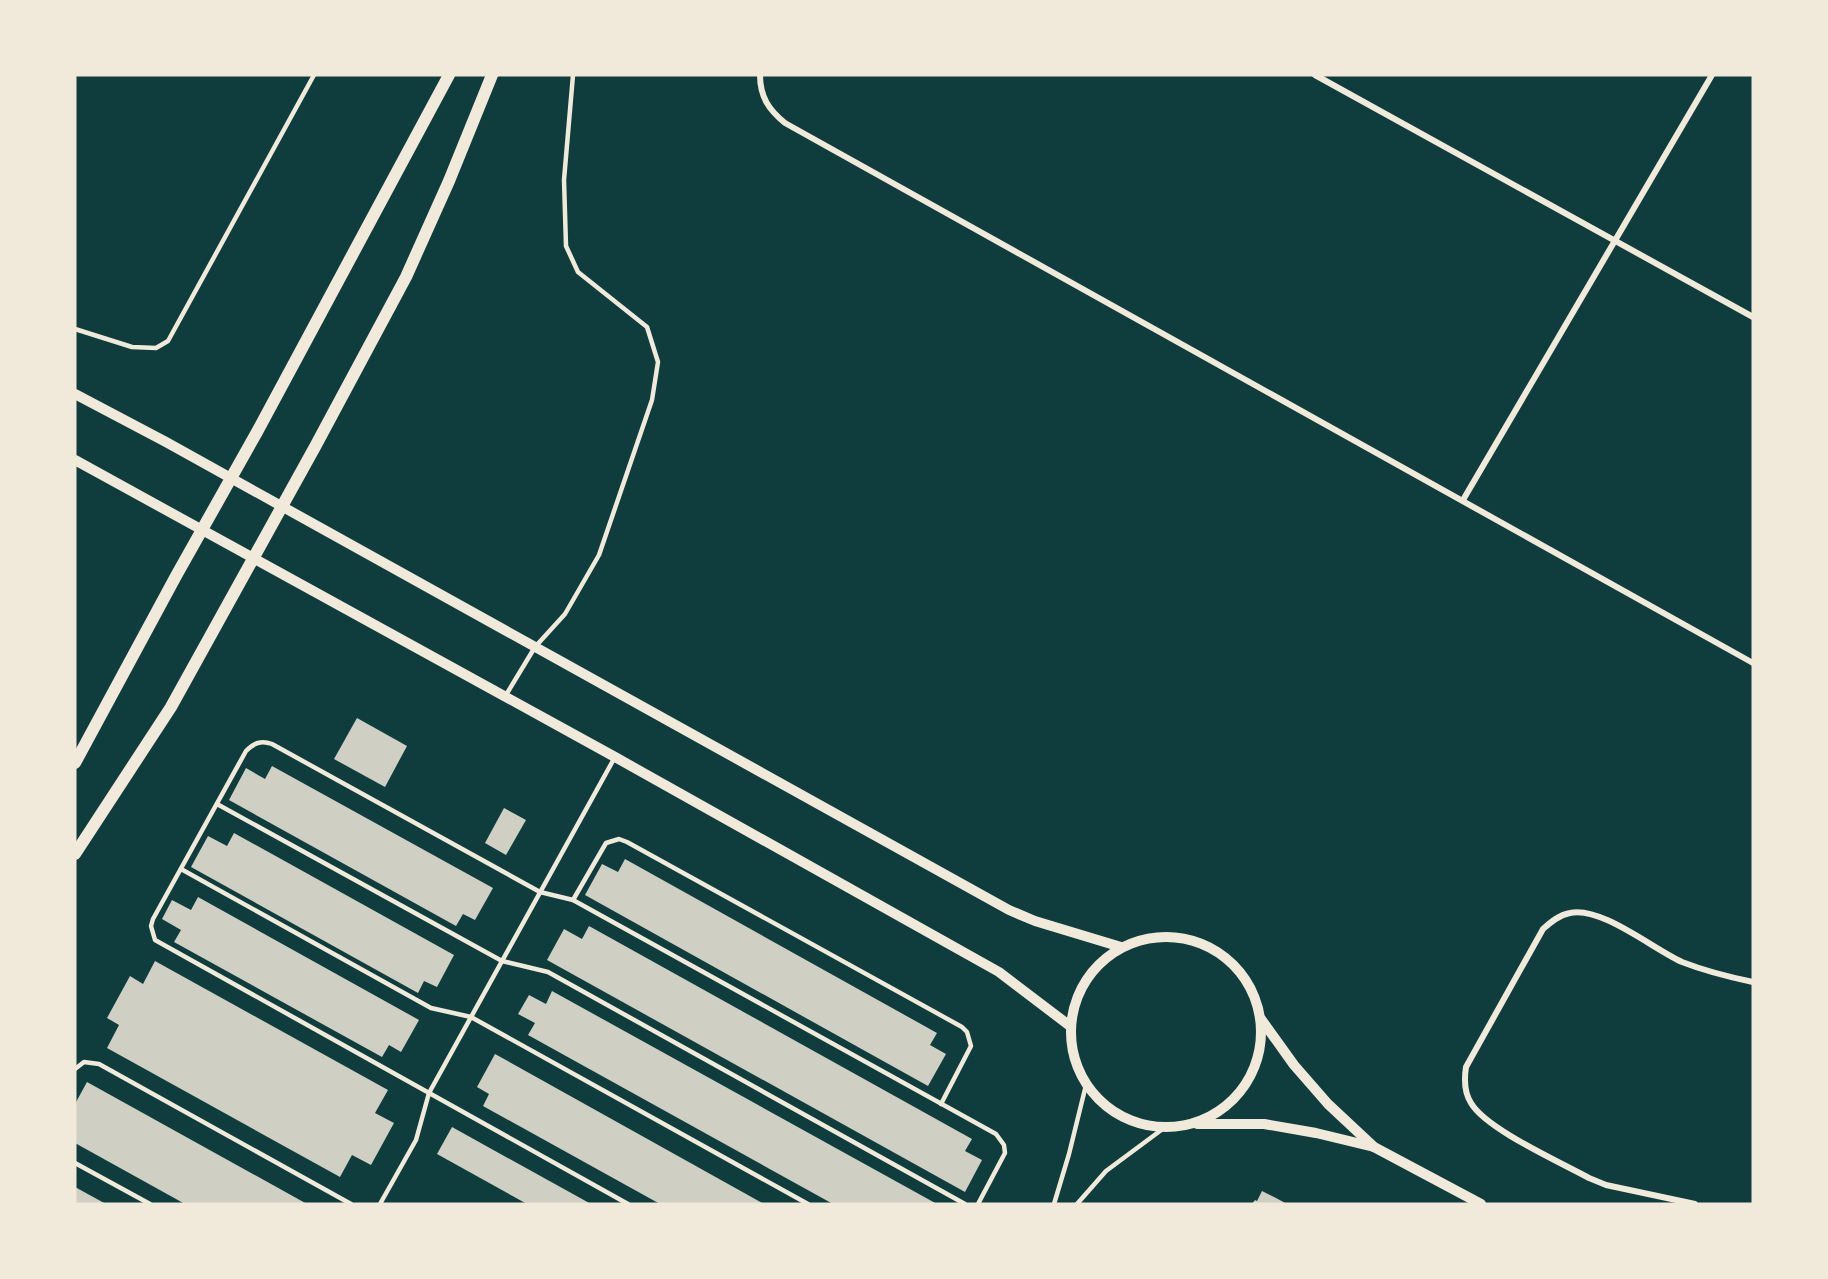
<svg xmlns="http://www.w3.org/2000/svg" width="1828" height="1279" font-family="Manrope,sans-serif">
  <rect width="100%" height="100%" fill="#0f3d3e"/>
  <g fill="#cfcfc3">
    <polygon points="357,718 407,746 385,787 334,759"/>
    <polygon points="272,766 493,888 475,920 463,914 456,926 229,800 246,768 265,779"/>
    <polygon points="504,808 526,820 506,855 485,843"/>
    <polygon points="234,833 454,955 437,987 424,981 418,993 191,867 208,836 227,846"/>
    <polygon points="625,859 937,1033 930,1045 946,1054 928,1086 585,895 602,864 618,872"/>
    <polygon points="198,897 419,1020 401,1052 389,1045 382,1057 174,942 181,930 162,919 172,900 191,910"/>
    <polygon points="589,926 972,1139 965,1151 982,1160 965,1192 547,960 564,929 582,939"/>
    <polygon points="155,961 388,1090 375,1113 394,1123 371,1165 352,1155 340,1177 107,1048 119,1025 107,1018 130,976 143,984"/>
    <polygon points="552,991 937,1204 833,1204 528,1035 535,1023 518,1014 529,995 546,1004"/>
    <polygon points="495,1054 764,1204 660,1204 483,1106 489,1094 477,1087"/>
    <polygon points="87,1082 307,1204 185,1204 75,1143 75,1104"/>
    <polygon points="452,1127 591,1204 527,1204 437,1154"/>
    <polygon points="75,1187 106,1204 75,1204"/>
    <polygon points="1262,1191 1276,1198 1287,1204 1252,1204 1255,1200 1257,1201"/>
  </g>
  <g fill="none" stroke-linecap="round" stroke-linejoin="round">
    <g stroke="#f1e9da" stroke-width="4.5">
      <polyline points="75,329 132,347 156,348 168,341 314,75"/>
      <polyline points="506,695 535,647 565,614 599,555 652,400 658,362 647,327 578,272 566,246 564,180 573,75"/>
      <polyline points="217,804 502,961 548,972 965,1204"/>
      <polyline points="181,869 431,1008 471,1017 808,1204"/>
      <polyline points="573,900 606,843 619,839 627,842 962,1027 967,1032 971,1046 941,1104"/>
      <polyline points="75,1069 84,1062 99,1064 351,1204"/>
      <polyline points="75,1163 150,1204"/>
      <polyline points="380,1204 416,1140 429,1093 615,757"/>
      <path d="M628,1204L155,940L151,926L153,919L246,751C254,743 261,740 272,744L540,892L573,900L996,1134L1004,1145L1005,1153L978,1204"/>
      <polyline points="1054,1204 1069,1154 1086,1085"/>
      <polyline points="1077,1204 1106,1171 1164,1128"/>
    </g>
    <g stroke="#f1e9da" stroke-width="6">
      <path d="M760,75C760,97 769,110 785,123L1753,663"/>
      <polyline points="1315,75 1753,317"/>
      <polyline points="1463,500 1712,75"/>
      <path d="M1695,1204L1606,1185L1589,1178C1560,1162 1486,1129 1471,1103C1464,1092 1464,1080 1466,1067L1543,929C1551,922 1559,915 1570,913C1601,906 1653,949 1682,962C1705,971 1729,977 1753,982"/>
    </g>
    <g stroke="#f1e9da" stroke-width="10">
      <polyline points="75,394 166,442 1009,910 1035,921 1121,947"/>
      <polyline points="75,460 615,757 999,972 1070,1026"/>
      <circle cx="1166" cy="1032" r="95"/>
      <polyline points="1261,1019 1294,1065 1328,1104 1374,1147 1481,1204"/>
      <polyline points="1197,1124 1264,1124 1316,1133 1374,1147"/>
    </g>
    <g stroke="#f1e9da" stroke-width="12">
      <polyline points="75,763 176,576 257,432 449,75"/>
      <polyline points="75,854 171,707 316,445 406,277 449,181 492,75"/>
    </g>
  </g>
  <rect width="1828" height="1279" fill="none" stroke="#f1e9da" stroke-width="153"/>
</svg>
